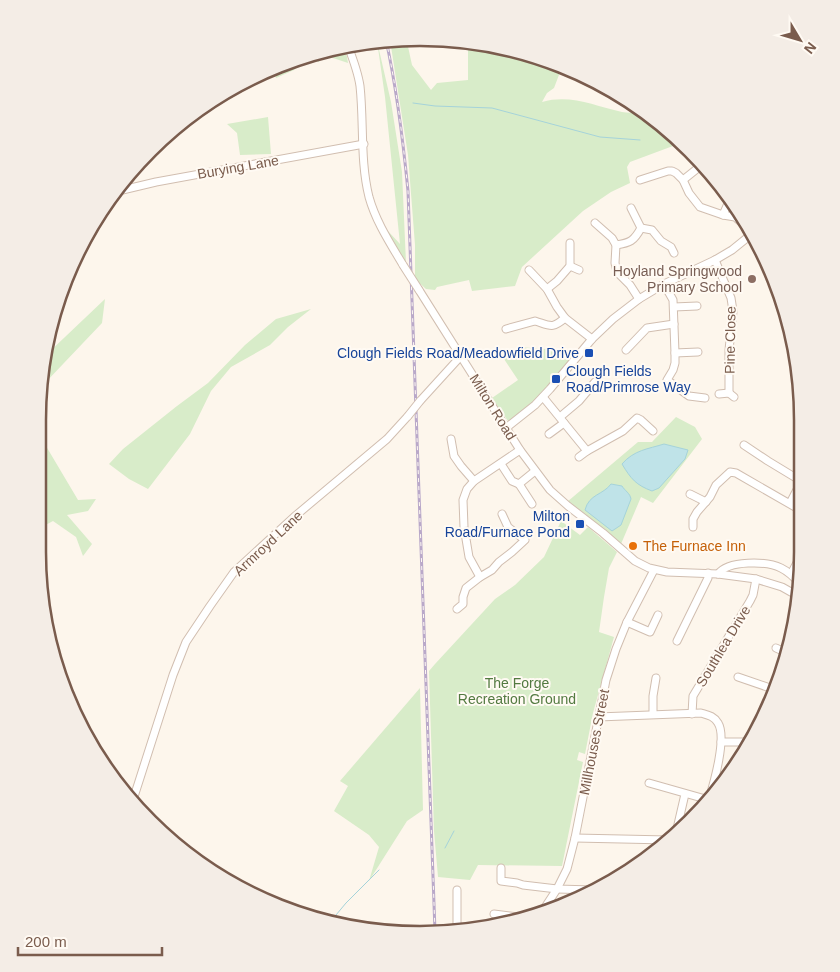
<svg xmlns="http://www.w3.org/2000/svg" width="840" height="972" font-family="Arial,sans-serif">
  <rect width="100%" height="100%" fill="#fdf6ec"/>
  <g fill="#d8ecc9">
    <path d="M445,38L519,50L562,67L554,88L547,93L542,102C571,94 594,106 622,112C631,114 641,111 649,114C656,117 675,138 681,143L630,162L627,167L630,183L611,192L583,211L522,267L515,286L472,291L469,280L437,287L435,290L426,289L415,279V245L408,155L390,40L413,39L407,42L412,65L431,90L437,83L468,80V47L441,46L423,39Z"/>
    <polygon points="377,41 391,102 402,172 406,263 387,230 400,244 385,97"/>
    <polygon points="343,47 347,57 348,63 321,54 319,62 307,57 294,70 276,78 275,73 262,74 297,58"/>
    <polygon points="268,117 271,154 240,155 237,133 227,124"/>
    <polygon points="105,299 102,323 44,384 41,396 40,411 41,370 45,356"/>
    <polygon points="311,309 288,327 270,345 231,367 211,391 190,434 148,489 129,479 109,464 123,449 177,406 208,383 245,345 276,319"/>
    <polygon points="518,347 560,350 576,360 541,405 512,427 492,398 518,380 504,359"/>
    <polygon points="676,417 695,427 702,439 653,503 641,497 621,544 567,502 638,442 652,442"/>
    <polygon points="40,431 43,441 78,500 96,499 88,511 67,515 92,544 83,556 76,537 53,521 38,529 39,482 41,479 39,477"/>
    <polygon points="561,521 580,535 588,527 617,552 609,568 604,597 599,632 614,637 593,713 585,754 579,752 577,760 583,762 562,866 478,865 470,880 438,877 434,831 429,671 435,664 495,599 515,585 544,557"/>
    <polygon points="420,688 423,810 407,821 369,881 379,847 369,835 334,811 348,786 340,781"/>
  </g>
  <g fill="#bfe3e8" stroke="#a5d3da">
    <path d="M664,444L688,450L685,459L659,488L652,491C636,485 631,479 622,464C634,450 648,449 664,444Z"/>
    <path d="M611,484L622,486C625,491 630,493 631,499L621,525L612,531L585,510C589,494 603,495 611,484Z"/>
  </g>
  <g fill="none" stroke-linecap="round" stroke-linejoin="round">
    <g stroke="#a5d3da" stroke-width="1">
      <polyline points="413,103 435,106 492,108 600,137 640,140"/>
      <polyline points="445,848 454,831"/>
      <polyline points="331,921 346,903 379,870"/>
    </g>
    <defs>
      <g id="minor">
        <path d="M348,46C353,59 358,72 360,86C364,123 360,161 369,197C376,222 390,243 403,265"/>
        <polyline points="640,180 668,171 672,171 676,173 683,180 689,193 700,207 723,215 735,217 753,232"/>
        <polyline points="683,180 703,164"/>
        <polyline points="114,192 156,182 364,144"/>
        <polyline points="723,215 730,199"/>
        <polyline points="595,223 612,238 616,245 615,263 617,272 630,285 639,299"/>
        <polyline points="641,228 652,230 661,241 671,247 674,253"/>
        <path d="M616,245C630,243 634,241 641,228L631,208"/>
        <polyline points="715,260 731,298 733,311 729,350 729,393"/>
        <polyline points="570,266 579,270"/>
        <polyline points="529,270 547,289 557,307 565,318 592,339"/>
        <polyline points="664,284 673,300 675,353 675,363 673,370 667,380 689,396 705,398"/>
        <polyline points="547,289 557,281 570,266 570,243"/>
        <polyline points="419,290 520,450 550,490 568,506 603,533 635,561 649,568 667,572 718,574 756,579 782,587 798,596"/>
        <polyline points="674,307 697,306"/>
        <path d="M506,329L535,321C551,326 552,329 565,318"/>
        <polyline points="626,350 647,328 674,324"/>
        <polyline points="675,353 698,352"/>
        <polyline points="719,394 729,393 734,397"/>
        <polyline points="543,397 587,451"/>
        <polyline points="420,401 461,356"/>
        <polyline points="560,417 579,401 595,382"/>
        <polyline points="506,428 535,405 550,389 592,339 613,319 639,299 664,284 715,260 732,250 753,233"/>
        <polyline points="549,434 564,423"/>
        <polyline points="451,439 454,456 461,466 474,481"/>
        <polyline points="744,445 768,461 801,481"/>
        <polyline points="579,457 587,451 623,431 637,418 641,420 653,431"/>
        <polyline points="501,464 512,481 519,484 535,471"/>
        <polyline points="519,484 532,504"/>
        <polyline points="690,494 706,502"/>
        <polyline points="790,503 802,480"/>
        <polyline points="693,527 693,519 697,512 710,497 716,485 730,472 736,473 802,511"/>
        <path d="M718,574C728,560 767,561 781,568C789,572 794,577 799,583"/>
        <polyline points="791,574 799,559 799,555"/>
        <polyline points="480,577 469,557 464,527 463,500 467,489 474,481 520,450"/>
        <polyline points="457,609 463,604 463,597 466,588 480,577 492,570 499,562 512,552 525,540 508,527 502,514"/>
        <polyline points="627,622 650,632 658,615"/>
        <polyline points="677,641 708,578 708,573"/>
        <polyline points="776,648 787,653"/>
        <polyline points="738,677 776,690"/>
        <polyline points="653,714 653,696 656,678"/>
        <polyline points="692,714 693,696 750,601 753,595 756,579"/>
        <path d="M598,717L701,713C708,715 714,716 718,723C727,737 714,783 709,799"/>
        <polyline points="721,742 750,742"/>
        <polyline points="649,783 709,800"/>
        <polyline points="132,803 173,675 186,642 210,606 234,572 294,517 387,439 408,416"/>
        <polyline points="575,838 668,840 676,833 685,794"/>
        <polyline points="501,868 501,881 517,883 523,885 557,889 593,890"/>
        <polyline points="494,914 526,918"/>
        <polyline points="540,915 557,889 567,869 575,838 606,680 616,649 627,622 654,570"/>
        <polyline points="457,931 457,890"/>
      </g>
    </defs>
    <use href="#minor" stroke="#d1beb0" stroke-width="9"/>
    <use href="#minor" stroke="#fff" stroke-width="7"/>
    <defs>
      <path id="rail" d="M386,40C397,90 403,140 408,191L435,931"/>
    </defs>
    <use href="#rail" stroke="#b9a8c9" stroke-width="3"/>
    <use href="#rail" stroke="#fffaf3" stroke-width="1" stroke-dasharray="4" stroke-linecap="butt"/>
    <defs>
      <g id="minor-bridge">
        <polyline points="403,265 419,290"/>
        <polyline points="408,416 420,401"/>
      </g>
    </defs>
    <use href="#minor-bridge" stroke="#d1beb0" stroke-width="9" stroke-linecap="butt"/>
    <use href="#minor-bridge" stroke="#fff" stroke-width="7"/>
  </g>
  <circle fill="#8d6e63" stroke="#fffaf3" stroke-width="2" cx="752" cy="279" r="5"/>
  <g fill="#1a4fb4" stroke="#fffaf3" stroke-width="2">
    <rect x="584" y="348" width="10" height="10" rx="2.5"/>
    <rect x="551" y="374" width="10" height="10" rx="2.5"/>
    <rect x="575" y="519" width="10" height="10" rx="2.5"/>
  </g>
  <circle fill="#e8710a" stroke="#fffaf3" stroke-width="2" cx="633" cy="546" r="5"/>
  <g text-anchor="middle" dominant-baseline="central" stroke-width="4" stroke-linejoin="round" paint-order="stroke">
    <g font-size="14" fill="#7a5c4d" stroke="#fffaf3">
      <text transform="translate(238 167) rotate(-10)">Burying Lane</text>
      <text transform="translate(730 340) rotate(-89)">Pine Close</text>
      <text transform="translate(493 407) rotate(58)">Milton Road</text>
      <text transform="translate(268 543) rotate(-43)">Armroyd Lane</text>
      <text transform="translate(723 646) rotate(-59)">Southlea Drive</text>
      <text transform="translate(594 742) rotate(-79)">Millhouses Street</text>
    </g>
    <g font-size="14" fill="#785e54" stroke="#fffaf3" text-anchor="end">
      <text x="742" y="271">Hoyland Springwood<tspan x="742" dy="16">Primary School</tspan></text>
    </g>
    <g font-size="14" fill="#164399" stroke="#fffaf3" text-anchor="end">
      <text x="579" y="353">Clough Fields Road/Meadowfield Drive</text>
      <text x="566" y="371" text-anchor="start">Clough Fields<tspan x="566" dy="16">Road/Primrose Way</tspan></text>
      <text x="570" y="516">Milton<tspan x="570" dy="16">Road/Furnace Pond</tspan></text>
    </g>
    <g font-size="14" fill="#c56008" stroke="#fffaf3" text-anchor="start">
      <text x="643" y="546">The Furnace Inn</text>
    </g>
    <g font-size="14" fill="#537a41" stroke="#fffaf3">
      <text x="517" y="683">The Forge<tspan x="517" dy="16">Recreation Ground</tspan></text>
    </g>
  </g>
  <path d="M0 0H840V972H0ZM420 46H420A374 374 0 0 1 794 420V552A374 374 0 0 1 420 926H420A374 374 0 0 1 46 552V420A374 374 0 0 1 420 46Z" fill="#f4ede6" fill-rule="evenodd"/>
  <path fill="none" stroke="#7a5c4d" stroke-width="2.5" d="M420 46H420A374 374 0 0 1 794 420V552A374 374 0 0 1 420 926H420A374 374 0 0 1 46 552V420A374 374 0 0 1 420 46Z"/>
  <g transform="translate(800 40) rotate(128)" stroke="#fffaf3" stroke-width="4" paint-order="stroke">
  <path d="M0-4L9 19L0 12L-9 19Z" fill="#7a5c4d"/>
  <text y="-8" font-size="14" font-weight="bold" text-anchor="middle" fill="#7a5c4d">N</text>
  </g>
  <path d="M18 947v8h144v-8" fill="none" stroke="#7a5c4d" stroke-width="2.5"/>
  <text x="25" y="947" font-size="15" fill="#7a5c4d" stroke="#fffaf3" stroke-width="4" paint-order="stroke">200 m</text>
</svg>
